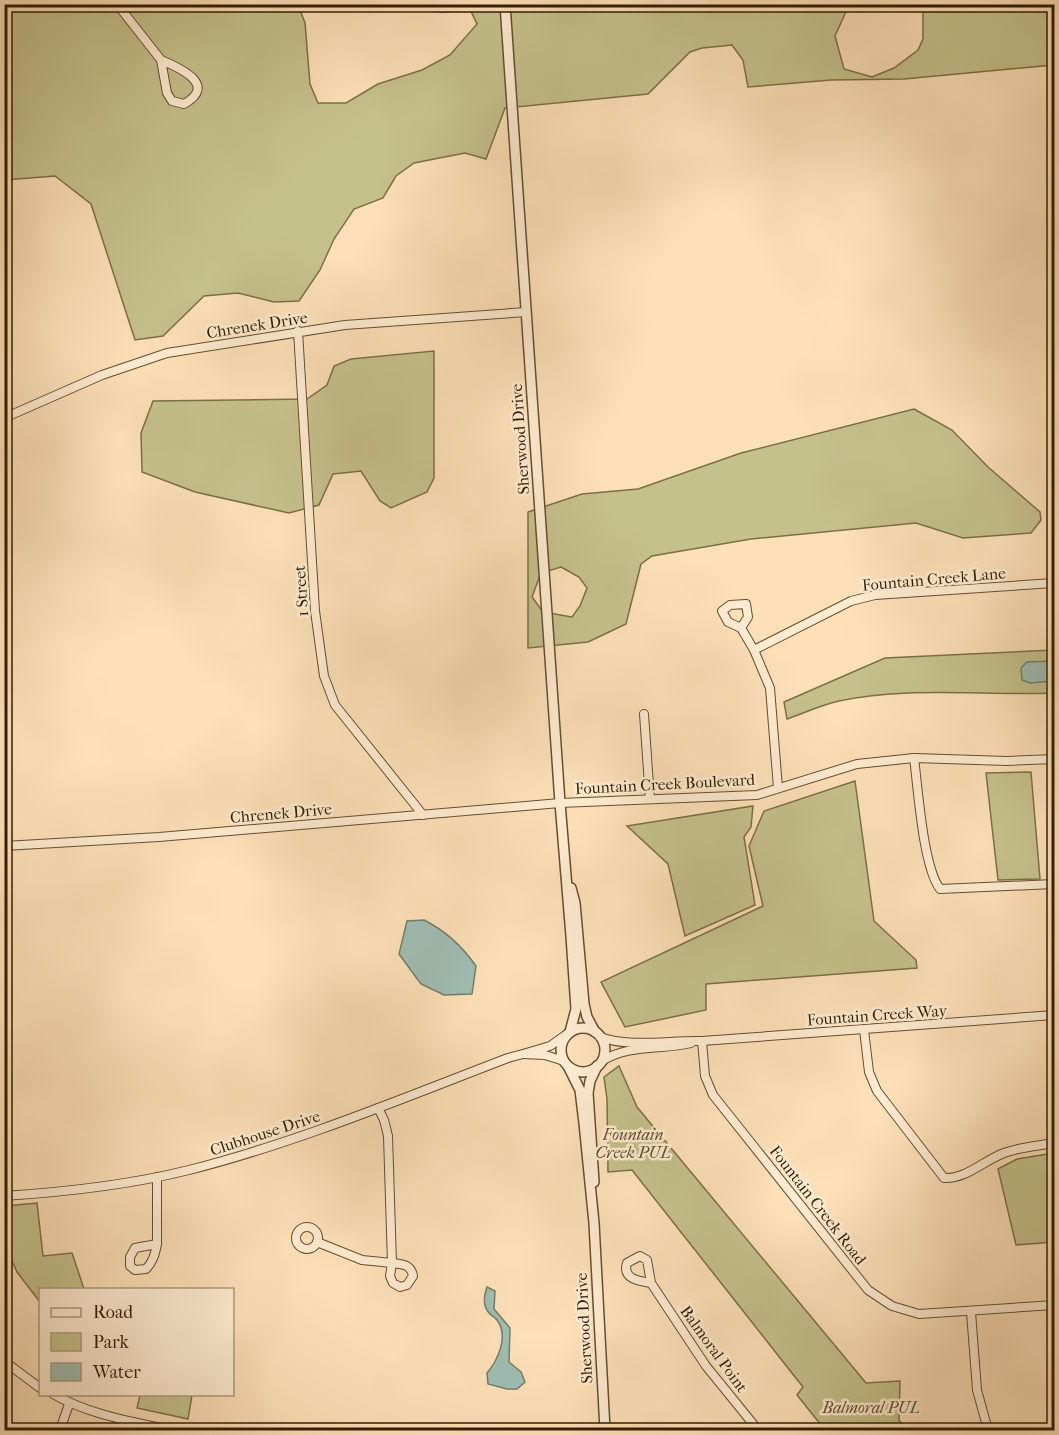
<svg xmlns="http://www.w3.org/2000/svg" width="1059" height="1435" font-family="'IM FELL French Canon',serif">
  <rect width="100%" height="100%" fill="#fde0b8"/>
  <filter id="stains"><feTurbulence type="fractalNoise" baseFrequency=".00333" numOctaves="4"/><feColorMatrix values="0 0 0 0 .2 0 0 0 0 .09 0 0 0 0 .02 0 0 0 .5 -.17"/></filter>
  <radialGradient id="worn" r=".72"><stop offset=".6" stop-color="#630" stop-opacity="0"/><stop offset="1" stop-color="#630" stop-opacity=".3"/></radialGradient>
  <g fill="#c5c18b" stroke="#7c6f46" stroke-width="1.5" fill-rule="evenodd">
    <polygon points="5,5 298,5 305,23 310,84 318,103 346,103 378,84 422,70 450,55 477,24 468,5 849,5 835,36 844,69 872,77 894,68 918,50 923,39 923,5 1054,5 1054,65 904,79 831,80 748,87 743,60 732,45 702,48 690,52 648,94 505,108 486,159 465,153 414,163 396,176 383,198 354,209 334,239 320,270 299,301 274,302 238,293 204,296 163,336 135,340 91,204 55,176 5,180"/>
    <polygon points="434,351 434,478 427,492 391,508 380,501 361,471 333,474 319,505 289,513 195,492 142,472 141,433 153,401 307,399 327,385 334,366 351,359"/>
    <path d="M914,409L952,430L988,467L1040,512L1041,520L1031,533L963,538L916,523L751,539L652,556L641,564L626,624L588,642L528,648V512L582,494L638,489L741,453ZM561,567L579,577L587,588L580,606L572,617L543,612L532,597L541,573Z"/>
    <path d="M1054,650V693C983,696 909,686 839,701C821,705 804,713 787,719L784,702L885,658Z"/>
    <polygon points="1031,772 1040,879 998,880 986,773"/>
    <polygon points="855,781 874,921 916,960 917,968 706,984 706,1010 625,1027 601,982 763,906 749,846 764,811"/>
    <polygon points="753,806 751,827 744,837 755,905 685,936 668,864 627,826"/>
    <polygon points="619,1066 637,1107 866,1383 900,1381 899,1420 906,1430 825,1430 797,1395 803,1387 632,1170 608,1172 607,1099 604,1077"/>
    <polygon points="1054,1153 1054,1242 1016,1245 998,1169 1017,1159"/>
    <polygon points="37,1203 43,1256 72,1253 84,1289 40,1290 40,1302 17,1272 5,1246 5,1206"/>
    <polygon points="140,1395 192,1395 188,1419 137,1408"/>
  </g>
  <g fill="#9fbdb3" stroke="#747d6b" stroke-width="1.5">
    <polygon points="1054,661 1054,681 1030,683 1022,680 1021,668 1027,662"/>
    <path d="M424,920C446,931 462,946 476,966L472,994L444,995L421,984L399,954L407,921Z"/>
    <path d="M487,1287L495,1291L494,1309L510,1328L509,1362L521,1372L525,1382L517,1389H507L488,1384L487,1373C498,1360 509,1336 497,1320C495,1317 492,1316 490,1314C482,1306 484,1296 487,1287Z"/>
  </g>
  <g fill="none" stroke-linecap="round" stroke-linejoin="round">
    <defs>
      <g id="minor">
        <path d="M117,4L161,60L167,93L172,101L184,104C218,85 180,68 161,60"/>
        <polyline points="424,4 441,8 487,4"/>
        <polyline points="298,331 315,611 324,676 335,705 423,815"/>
        <polyline points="4,418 102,375 167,353 345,325 526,312"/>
        <polyline points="741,628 748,617 746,604 730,605 722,611 728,622 741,628 754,650 770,688 778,788"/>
        <polyline points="754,650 851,601 875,595 1054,583"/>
        <polyline points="644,714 650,799"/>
        <path d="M914,758C918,788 923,867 940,889L1054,884"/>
        <polyline points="4,846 159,837 560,803 757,795 857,764 914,758 1007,761 1054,759"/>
        <path d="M864,1030L869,1072L877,1091L944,1178C966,1179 983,1161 1004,1153C1020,1147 1037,1146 1054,1143"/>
        <path d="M600,1037C629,1048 670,1040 702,1041L1054,1015"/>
        <polyline points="702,1041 705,1076 713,1095 868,1290 892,1306 919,1314 1054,1305"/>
        <polyline points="564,1061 545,1055 523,1054 550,1046 570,1032"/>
        <path d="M602,1061C628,1044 662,1050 691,1043"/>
        <path d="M157,1177V1244C155,1254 153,1262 146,1269L135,1270L130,1266V1257L135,1248L157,1244"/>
        <path d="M4,1196C66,1192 129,1185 189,1170C299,1142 403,1098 508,1058L523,1054"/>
        <circle cx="307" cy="1238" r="11"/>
        <polyline points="317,1242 362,1260 392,1263 388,1136 384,1120 378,1108"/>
        <path d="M392,1263C402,1264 411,1264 413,1276L407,1285L400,1287L393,1283L390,1276Z"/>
        <path d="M651,1283C639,1281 622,1279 627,1263L640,1256L647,1260L651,1283L706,1366L758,1430"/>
        <polyline points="971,1312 977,1390 988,1430"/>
        <polyline points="4,1361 40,1388"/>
        <path d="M53,1394C90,1415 130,1421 171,1430"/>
        <polyline points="60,1430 69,1404"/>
      </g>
      <g id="tertiary">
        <polyline points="505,4 560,803 571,936 576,1009 570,1032"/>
        <polyline points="571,888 575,903 584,1004 587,1017 595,1032"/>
        <circle cx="583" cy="1050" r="22"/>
        <polyline points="569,1068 580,1090 584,1123 594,1223 605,1430"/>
        <polyline points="594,1182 588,1093 590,1081 597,1066"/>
      </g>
    </defs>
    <use href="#minor" stroke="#664e2e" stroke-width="10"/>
    <use href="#tertiary" stroke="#664e2e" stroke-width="12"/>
    <use href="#minor" stroke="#feebd1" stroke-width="8"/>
    <use href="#tertiary" stroke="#feebd1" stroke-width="9"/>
  </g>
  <g text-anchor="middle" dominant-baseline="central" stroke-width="5" stroke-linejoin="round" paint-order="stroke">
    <g font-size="16" fill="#331d00" stroke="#feebd1">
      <text transform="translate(257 325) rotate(-9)">Chrenek Drive</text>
      <text transform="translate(520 439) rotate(-94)">Sherwood Drive</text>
      <text transform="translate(934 579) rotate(-5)">Fountain Creek Lane</text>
      <text transform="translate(301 591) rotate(-94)">1 Street</text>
      <text transform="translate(665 784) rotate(-3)">Fountain Creek Boulevard</text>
      <text transform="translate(281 813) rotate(-5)">Chrenek Drive</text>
      <text transform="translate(877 1015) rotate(-4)">Fountain Creek Way</text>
      <text transform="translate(265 1133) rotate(-18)">Clubhouse Drive</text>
      <text transform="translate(818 1205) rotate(52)">Fountain Creek Road</text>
      <text transform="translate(584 1328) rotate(-93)">Sherwood Drive</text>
      <text transform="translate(714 1349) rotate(54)">Balmoral Point</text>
    </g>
    <g font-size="16" font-style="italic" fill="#5f4e2a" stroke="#feebd1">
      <text x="633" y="1134">Fountain<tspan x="633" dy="18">Creek PUL</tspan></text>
      <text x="871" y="1407">Balmoral PUL</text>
    </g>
  </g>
  <rect width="1059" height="1435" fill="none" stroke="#fde0b8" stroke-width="24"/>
  <rect x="6" y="6" width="1047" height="1423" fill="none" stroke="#331d00" stroke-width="3"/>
  <rect x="12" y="12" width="1035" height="1411" fill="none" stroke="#331d00" stroke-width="1.5"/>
  <rect x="39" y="1288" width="195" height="108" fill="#feebd1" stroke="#ad997d" stroke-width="1.5"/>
  <rect x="51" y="1308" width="30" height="9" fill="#feebd1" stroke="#ad997d" stroke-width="1.5"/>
  <text x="93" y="1318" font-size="18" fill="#331d00">Road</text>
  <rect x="51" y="1333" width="30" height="18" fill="#c5c18b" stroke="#ad997d" stroke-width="1.5"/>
  <text x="93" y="1348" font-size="18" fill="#331d00">Park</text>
  <rect x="51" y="1363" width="30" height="18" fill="#9fbdb3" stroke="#ad997d" stroke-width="1.5"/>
  <text x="93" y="1378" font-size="18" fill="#331d00">Water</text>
  <rect width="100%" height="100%" filter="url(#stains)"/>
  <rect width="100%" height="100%" fill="url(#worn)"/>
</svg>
